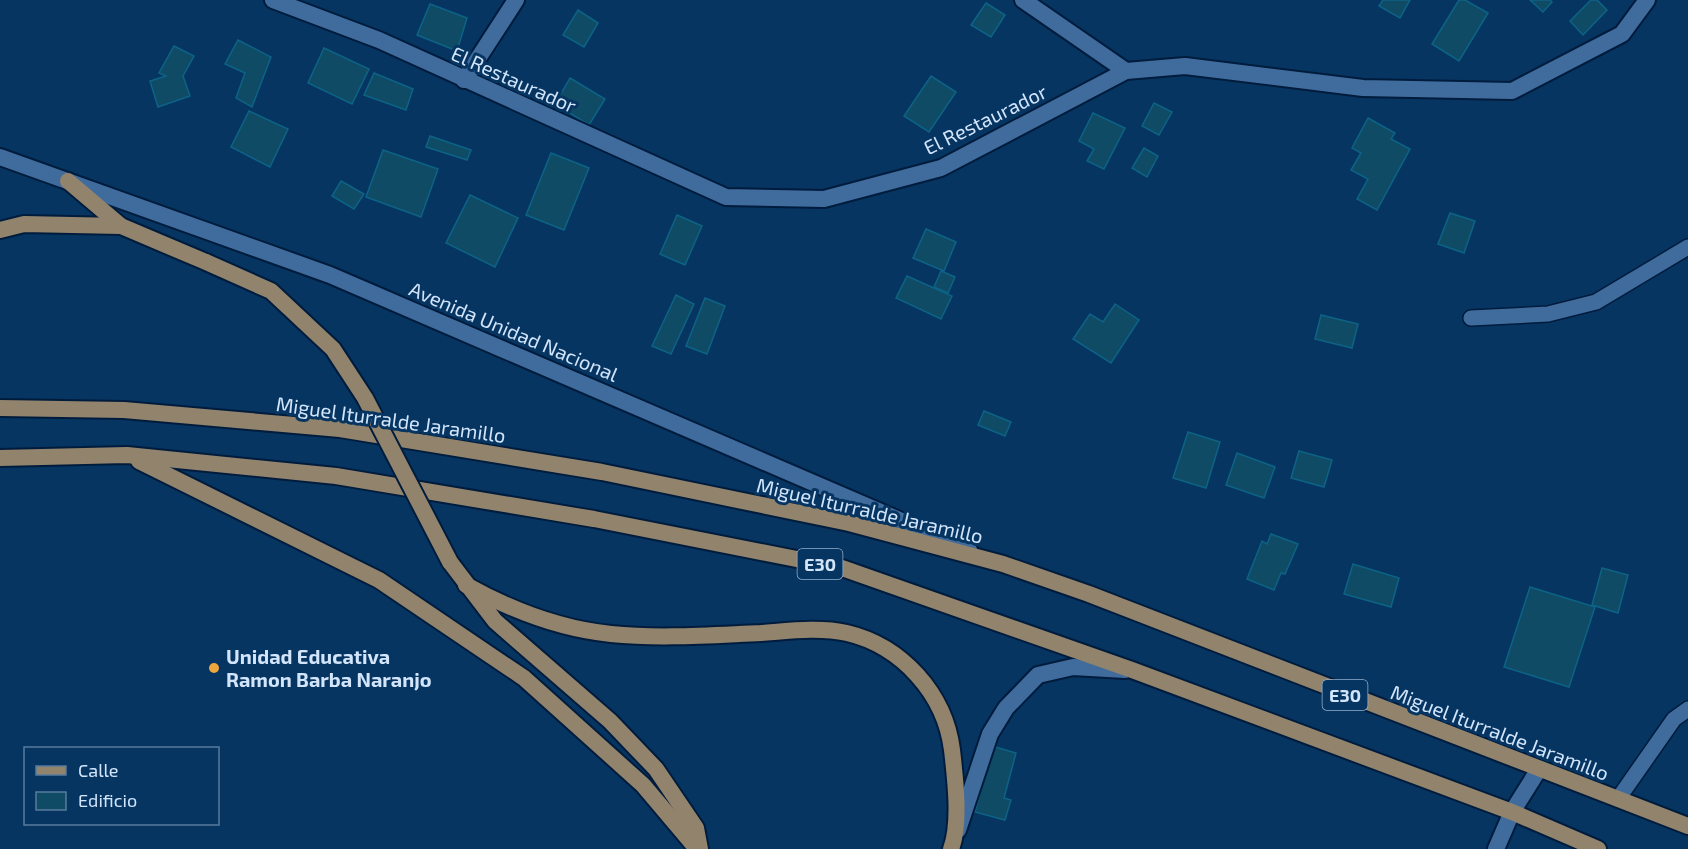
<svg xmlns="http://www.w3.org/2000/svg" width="1688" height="849" font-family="'Exo 2',sans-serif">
  <rect width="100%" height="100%" fill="#063562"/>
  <g fill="#104b65" stroke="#0d6386" stroke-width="1.5">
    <polygon points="1383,0 1410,0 1400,18 1379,6"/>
    <polygon points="1459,0 1465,0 1488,13 1459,61 1432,44"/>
    <polygon points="1530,0 1550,0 1552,2 1543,12"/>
    <polygon points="1591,0 1597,0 1607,10 1583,35 1570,21"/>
    <polygon points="986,3 1005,15 991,37 971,25"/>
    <polygon points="430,4 467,18 457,51 417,35"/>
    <polygon points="578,10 598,23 584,47 563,35"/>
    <polygon points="238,40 271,57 252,107 236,98 245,73 225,64"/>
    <polygon points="174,46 194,56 183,76 190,96 158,107 150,81 166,76 159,73"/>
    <polygon points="324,48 369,69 352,104 308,83"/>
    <polygon points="374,73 413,89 406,110 364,95"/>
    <polygon points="931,76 956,92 929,132 904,116"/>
    <polygon points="570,78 605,99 589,125 555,104"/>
    <polygon points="1154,103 1172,112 1159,135 1142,126"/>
    <polygon points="249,111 288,129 270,167 231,147"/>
    <polygon points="1093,113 1125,128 1104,169 1087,161 1094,149 1079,141"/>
    <polygon points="1368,118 1395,133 1391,139 1410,149 1377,210 1357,199 1368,179 1351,170 1361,153 1352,148"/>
    <polygon points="430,136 471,150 467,160 426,147"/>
    <polygon points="1144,148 1158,156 1147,177 1132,168"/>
    <polygon points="383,150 438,169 421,217 366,197"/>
    <polygon points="551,153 589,168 564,230 526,215"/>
    <polygon points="341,181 364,194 354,209 332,196"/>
    <polygon points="470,195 518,218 495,267 446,243"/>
    <polygon points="1450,213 1475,221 1464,253 1438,244"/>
    <polygon points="677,215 702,226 685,265 660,254"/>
    <polygon points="926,229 956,242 944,271 913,258"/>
    <polygon points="941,271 955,277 948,293 934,287"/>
    <polygon points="907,276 952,296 941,319 896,298"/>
    <polygon points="676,295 694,304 671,354 652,346"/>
    <polygon points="705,298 725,306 707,354 686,346"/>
    <polygon points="1115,304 1139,320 1111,363 1073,339 1090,314 1103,322"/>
    <polygon points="1321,315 1358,324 1352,348 1315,339"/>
    <polygon points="984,411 1011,422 1005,436 978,425"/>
    <polygon points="1188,432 1220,442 1206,488 1173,478"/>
    <polygon points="1299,451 1332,460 1324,487 1291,478"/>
    <polygon points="1237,453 1275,467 1264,498 1226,485"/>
    <polygon points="1271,534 1298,544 1285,574 1281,573 1274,590 1247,579 1262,541 1267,544"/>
    <polygon points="1353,564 1399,578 1391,607 1344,594"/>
    <polygon points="1602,568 1628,575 1618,613 1592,605"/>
    <polygon points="1530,587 1595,607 1569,687 1504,667"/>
    <polygon points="992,746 1016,753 1004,798 1011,800 1005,820 975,812"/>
  </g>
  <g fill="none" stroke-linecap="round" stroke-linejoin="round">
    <defs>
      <g id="service">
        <polyline points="1471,318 1548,314 1596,302 1688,247"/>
        <polyline points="1618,799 1674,719 1688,709"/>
      </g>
      <g id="minor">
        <polyline points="273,0 379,40 726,197 824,199 941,168 1126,71 1185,66 1363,88 1512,91 1622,34 1647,0"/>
        <polyline points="1023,0 1126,71"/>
        <polyline points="464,80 516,0"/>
        <polyline points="958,830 990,734 1006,708 1038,675 1073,667 1125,670"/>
        <polyline points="1496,849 1512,812 1539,769"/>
      </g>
      <polyline id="secondary" points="0,157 330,275 969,550"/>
      <g id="primary">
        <polyline points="68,181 121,226 206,262"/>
        <polyline points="0,230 24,224 121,226"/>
        <polyline points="0,408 124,410 340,429 602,472 849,523 1003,564 1089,594 1688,826"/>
        <polyline points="0,458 127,455 336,476 594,519 842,568 1132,670 1512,812 1598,849"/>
        <polyline points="139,461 379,580 524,678 643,785 697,849"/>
        <polyline points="450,562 495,621 610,721 656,769 696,828 700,849"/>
        <path d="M466,585C511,610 560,629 611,634C660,639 712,635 761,633C789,631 819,627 847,633C902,646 945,694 952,750C955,777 961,823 951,849"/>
      </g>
    </defs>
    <use href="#service" stroke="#001c3d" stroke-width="18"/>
    <use href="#minor" stroke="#001c3d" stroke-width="20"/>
    <use href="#secondary" stroke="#001c3d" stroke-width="20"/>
    <use href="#primary" stroke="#001c3d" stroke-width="20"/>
    <use href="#service" stroke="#406c9d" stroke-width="15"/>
    <use href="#minor" stroke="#406c9d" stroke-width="16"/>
    <use href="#secondary" stroke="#406c9d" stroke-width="16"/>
    <use href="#primary" stroke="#92836c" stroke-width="16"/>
    <defs>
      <polyline id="primary-bridge" points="206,262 271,291 333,349 365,398 450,562"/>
    </defs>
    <use href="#primary-bridge" stroke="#001c3d" stroke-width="20" stroke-linecap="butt"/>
    <use href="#primary-bridge" stroke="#92836c" stroke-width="16"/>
  </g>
  <circle fill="#efa73d" stroke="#063562" stroke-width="2" cx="214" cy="668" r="6"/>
  <g text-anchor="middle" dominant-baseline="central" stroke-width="6" stroke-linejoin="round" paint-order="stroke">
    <g fill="#063562" stroke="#95b0cd" stroke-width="1.5">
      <rect x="797.5" y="549" width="45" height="30" rx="4.5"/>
      <rect x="1322.5" y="680" width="45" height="30" rx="4.5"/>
    </g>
    <g font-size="18" font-weight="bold" fill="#d2e5fb">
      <text x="820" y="564">E30</text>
      <text x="1345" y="695">E30</text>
    </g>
    <g font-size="20" fill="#d2e5fb" stroke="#063562">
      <text transform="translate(514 79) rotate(24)">El Restaurador</text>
      <text transform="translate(985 119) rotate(-26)">El Restaurador</text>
      <text transform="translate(514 331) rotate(23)">Avenida Unidad Nacional</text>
      <text transform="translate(391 419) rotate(8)">Miguel Iturralde Jaramillo</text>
      <text transform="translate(870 510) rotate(13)">Miguel Iturralde Jaramillo</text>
      <text transform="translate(1500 732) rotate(21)">Miguel Iturralde Jaramillo</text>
    </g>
    <g font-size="20" font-weight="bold" fill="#d2e5fb" stroke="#063562" text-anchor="start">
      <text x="226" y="656">Unidad Educativa<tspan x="226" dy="23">Ramon Barba Naranjo</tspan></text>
    </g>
  </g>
  <rect x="24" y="747" width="195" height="78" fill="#063562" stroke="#587b9f" stroke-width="1.5"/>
  <rect x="36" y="766" width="30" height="9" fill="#92836c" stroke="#587b9f" stroke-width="1.5"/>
  <text x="78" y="777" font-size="18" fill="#d2e5fb">Calle</text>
  <rect x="36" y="792" width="30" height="18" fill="#104b65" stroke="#587b9f" stroke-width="1.5"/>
  <text x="78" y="807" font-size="18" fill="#d2e5fb">Edificio</text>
</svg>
